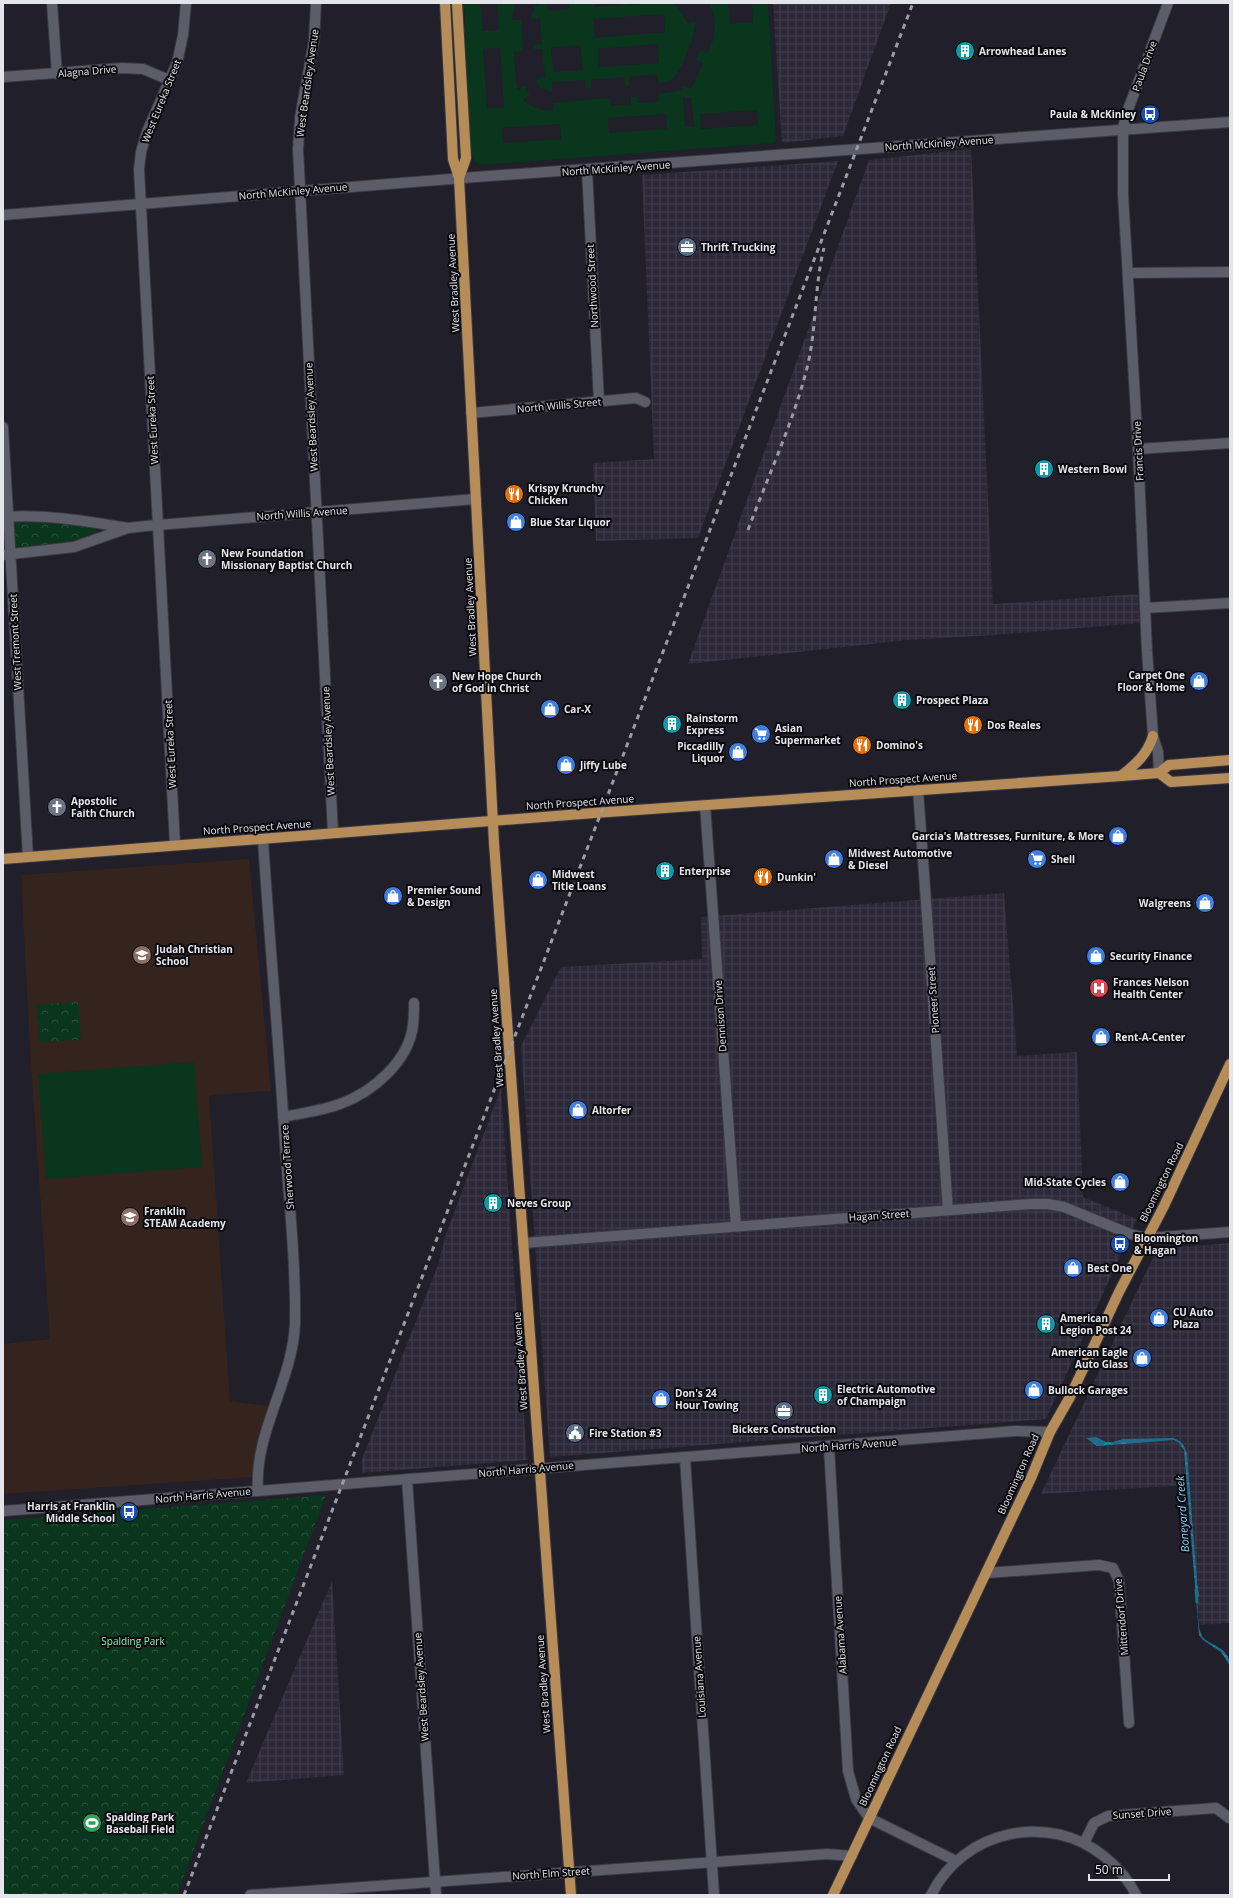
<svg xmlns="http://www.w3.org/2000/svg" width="1233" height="1898" font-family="'Open Sans',sans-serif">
  <defs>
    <pattern id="industrial-grid" width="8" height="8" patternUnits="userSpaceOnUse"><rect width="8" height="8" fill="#2d2939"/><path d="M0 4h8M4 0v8" fill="none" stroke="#413e4c"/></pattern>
    <pattern id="park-crowns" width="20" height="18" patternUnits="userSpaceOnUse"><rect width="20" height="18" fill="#09361d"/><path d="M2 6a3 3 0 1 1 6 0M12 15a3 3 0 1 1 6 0" fill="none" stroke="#2d533e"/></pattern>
    <pattern id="water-waves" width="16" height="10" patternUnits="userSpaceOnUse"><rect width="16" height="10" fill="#1e6c8e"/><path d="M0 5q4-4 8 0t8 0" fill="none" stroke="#4988a3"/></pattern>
  </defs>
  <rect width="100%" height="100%" fill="#201f2a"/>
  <g fill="url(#industrial-grid)">
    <polygon points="773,3 891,3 843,136 782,143"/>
    <polygon points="971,149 993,604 1138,594 1140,623 995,635 908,640 688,664 869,160"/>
    <polygon points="838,161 698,538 596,541 593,463 654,459 642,175"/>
    <polygon points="1004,893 1017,1056 1077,1052 1083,1197 1137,1219 1046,1419 550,1457 521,1046 561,967 702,959 701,917"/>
    <polygon points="501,1088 527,1460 362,1473 362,1459 438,1265 446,1234"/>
    <polygon points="1230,1243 1230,1623 1199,1625 1189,1485 1041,1494 1157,1249"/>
    <polygon points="332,1581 344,1775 246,1783"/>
  </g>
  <polygon fill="#35231d" points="249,859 271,1091 209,1095 230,1401 268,1406 254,1477 3,1494 3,1344 50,1339 30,1049 21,875"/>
  <g fill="#09361d" fill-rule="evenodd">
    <path d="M464,3H480L483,31L499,30L497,3H515L512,20H521L523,51L514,52L516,82L518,90L526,85L527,90L530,94L523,100C533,108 541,111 553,110V103L610,98L611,106L631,104V97L637,96L638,103L659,102L658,94L679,91L684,86L691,89L703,63L696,59L700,50L707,53C717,37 717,21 709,3H728L730,24L753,22L752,3H768L776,140L773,143L480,165L474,161L471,155ZM500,48L504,107L487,108L483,49ZM691,97L694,127H685L683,98ZM757,110L758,125L701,129L700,114ZM666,114L667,129L609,133L608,118ZM560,124L561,139L503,143L502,128Z"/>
    <path d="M542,3H547L548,11L569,9V3H594V7L623,5V3H629V5L654,3L673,4L677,6L688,24L695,22C696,34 682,70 673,79C669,83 663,82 658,83L657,74L629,77V85H625L624,77L591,80V88H586L585,80L552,82V91H548L539,87L536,78L545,77L542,49H534L533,45L542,44L540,18L531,19V18L535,6ZM664,14L665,32L595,38L593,19ZM658,44L659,63L599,67L598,49ZM580,45L583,70L553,72L551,48Z"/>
    <polygon points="194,1062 202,1167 46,1179 38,1074"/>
  </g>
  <g fill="url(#park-crowns)">
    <polygon points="32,520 95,527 98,532 96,535 74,543 3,551 3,521"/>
    <polygon points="78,1002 81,1040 39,1042 37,1005"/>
    <polygon points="326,1495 177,1895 3,1895 3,1520"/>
  </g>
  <path fill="url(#water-waves)" d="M1096,1437L1106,1442H1113L1123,1439L1173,1438C1182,1441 1184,1445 1187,1454L1197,1582L1199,1595L1197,1599C1198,1609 1197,1626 1202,1636C1207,1645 1230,1646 1230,1666L1221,1652L1203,1640L1199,1635L1184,1450L1179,1443L1174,1440L1097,1446L1086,1438Z"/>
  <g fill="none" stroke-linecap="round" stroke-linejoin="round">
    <polyline stroke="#1e6c8e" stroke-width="3" points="1196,1590 1197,1602"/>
    <defs>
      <g id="minor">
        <polyline points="52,3 57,74"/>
        <polyline points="316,3 314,41 300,118 298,149 333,833"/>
        <polyline points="3,77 122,68 143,69 169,80"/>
        <polyline points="587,170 599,401"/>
        <polyline points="3,215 476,177 1230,122"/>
        <polyline points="1128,273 1230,272"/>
        <polyline points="471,413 636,398 645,402"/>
        <polyline points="3,427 28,857"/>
        <polyline points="1138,449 1230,443"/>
        <path d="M3,517C44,514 87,521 128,528"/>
        <polyline points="3,555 74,547 128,528 146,526 476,499"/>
        <polyline points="1145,608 1230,603"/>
        <polyline points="1159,773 1158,752 1153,736 1147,651 1138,449 1123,194 1123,129 1126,115 1168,3"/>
        <polyline points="918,790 948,1210"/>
        <polyline points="705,805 736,1226"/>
        <polyline points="175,845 139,169 141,152 147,132 177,63 183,35 186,3"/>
        <path d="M283,1117C302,1113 321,1111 340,1104C373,1092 409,1061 413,1025C414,1018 414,1010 414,1003"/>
        <polyline points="523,1243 1030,1204 1048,1204 1064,1207 1130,1234 1147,1238 1230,1232"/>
        <polyline points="829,1447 848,1771 856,1799 869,1818 956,1861"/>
        <polyline points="685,1458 714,1895"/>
        <polyline points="407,1479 436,1895"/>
        <path d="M258,1490C254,1432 293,1381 295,1323C296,1258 288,1193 284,1129C278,1032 269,935 263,839"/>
        <polyline points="3,1511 1015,1431 1050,1432"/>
        <polyline points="986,1573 1099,1565 1113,1568 1119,1581 1129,1723"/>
        <polyline points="1084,1843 1094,1823 1108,1816 1216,1808 1229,1818"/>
        <polyline points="250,1895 827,1854 852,1856"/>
        <path d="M931,1895C963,1830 1049,1811 1105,1857C1118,1868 1129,1880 1136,1895"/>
      </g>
      <g id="major">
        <polyline points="445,3 453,159 459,178 494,843 571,1895"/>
        <polyline points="457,3 466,158 459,178"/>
        <polyline points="1159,773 1171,782 1230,778"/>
        <path d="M1121,776C1136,764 1147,755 1153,736"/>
        <polyline points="3,859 594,813 1121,776 1159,773 1169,765 1230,760"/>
        <polyline points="833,1895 1031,1478 1050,1432 1070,1397 1119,1292 1164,1206 1230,1064"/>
      </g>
    </defs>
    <use href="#minor" stroke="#3a3943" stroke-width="12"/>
    <use href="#major" stroke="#3a3943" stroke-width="12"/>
    <use href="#minor" stroke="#5d5c69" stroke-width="10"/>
    <use href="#major" stroke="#b68d58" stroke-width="10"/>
    <g stroke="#9c9ca4" stroke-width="3" stroke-dasharray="5 5" stroke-linecap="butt">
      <path d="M748,530C768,476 793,423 807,368C817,328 814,287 824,248"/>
      <polyline points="184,1895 913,3"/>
    </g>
  </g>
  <defs>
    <symbol id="building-disc" viewBox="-11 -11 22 22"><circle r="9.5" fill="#0f9aa8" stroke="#0a0a0f"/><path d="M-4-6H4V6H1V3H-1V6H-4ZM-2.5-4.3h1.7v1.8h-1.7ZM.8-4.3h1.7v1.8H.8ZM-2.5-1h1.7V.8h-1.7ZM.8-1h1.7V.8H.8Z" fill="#fff"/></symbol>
    <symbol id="bus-disc" viewBox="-11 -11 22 22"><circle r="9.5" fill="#1a4fb4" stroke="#0a0a0f"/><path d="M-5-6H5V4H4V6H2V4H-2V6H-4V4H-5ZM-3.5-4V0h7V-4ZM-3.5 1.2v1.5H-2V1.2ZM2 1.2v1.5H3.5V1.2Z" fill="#fff"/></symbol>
    <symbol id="office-disc" viewBox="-11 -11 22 22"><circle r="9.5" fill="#5c6f8a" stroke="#0a0a0f"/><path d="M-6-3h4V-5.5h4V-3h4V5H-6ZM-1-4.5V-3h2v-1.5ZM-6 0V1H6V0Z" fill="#fff"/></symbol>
    <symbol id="restaurant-disc" viewBox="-11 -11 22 22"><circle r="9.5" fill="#e8710a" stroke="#0a0a0f"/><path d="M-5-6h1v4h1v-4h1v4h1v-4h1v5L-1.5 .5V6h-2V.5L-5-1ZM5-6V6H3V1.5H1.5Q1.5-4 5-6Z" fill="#fff"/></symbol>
    <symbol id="shop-disc" viewBox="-11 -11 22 22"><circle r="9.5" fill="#3f7fe0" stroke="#0a0a0f"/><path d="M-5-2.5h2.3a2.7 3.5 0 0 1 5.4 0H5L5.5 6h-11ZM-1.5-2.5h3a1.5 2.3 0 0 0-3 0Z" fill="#fff"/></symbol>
    <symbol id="church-disc" viewBox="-11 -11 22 22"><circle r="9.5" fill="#6b7280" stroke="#0a0a0f"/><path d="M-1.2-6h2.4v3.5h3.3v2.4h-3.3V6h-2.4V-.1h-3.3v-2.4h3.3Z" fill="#fff"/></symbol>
    <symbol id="supermarket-disc" viewBox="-11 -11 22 22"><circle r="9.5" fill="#3f7fe0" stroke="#0a0a0f"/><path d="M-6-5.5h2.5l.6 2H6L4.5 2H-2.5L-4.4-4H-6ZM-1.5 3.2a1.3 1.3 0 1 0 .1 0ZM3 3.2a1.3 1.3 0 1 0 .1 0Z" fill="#fff"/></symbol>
    <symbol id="school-disc" viewBox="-11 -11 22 22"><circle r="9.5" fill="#8d6e63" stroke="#0a0a0f"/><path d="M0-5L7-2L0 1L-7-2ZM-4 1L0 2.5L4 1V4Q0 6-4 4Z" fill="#fff"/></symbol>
    <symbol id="hospital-disc" viewBox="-11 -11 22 22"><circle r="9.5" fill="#e0444e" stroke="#0a0a0f"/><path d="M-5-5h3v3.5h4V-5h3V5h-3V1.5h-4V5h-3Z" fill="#fff"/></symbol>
    <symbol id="civic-disc" viewBox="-11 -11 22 22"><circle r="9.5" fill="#5c6f8a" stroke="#0a0a0f"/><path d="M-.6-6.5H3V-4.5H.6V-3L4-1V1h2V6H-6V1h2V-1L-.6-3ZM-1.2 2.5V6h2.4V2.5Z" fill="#fff"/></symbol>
    <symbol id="stadium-disc" viewBox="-11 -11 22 22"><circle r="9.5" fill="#2e9e5b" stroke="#0a0a0f"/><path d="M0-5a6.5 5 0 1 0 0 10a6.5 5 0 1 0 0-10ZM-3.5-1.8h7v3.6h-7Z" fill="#fff"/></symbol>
  </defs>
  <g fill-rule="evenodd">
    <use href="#building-disc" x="954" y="40" width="22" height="22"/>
    <use href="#bus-disc" x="1139" y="103" width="22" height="22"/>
    <use href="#office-disc" x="676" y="236" width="22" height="22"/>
    <use href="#building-disc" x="1033" y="458" width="22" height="22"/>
    <use href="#restaurant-disc" x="503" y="483" width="22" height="22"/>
    <use href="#shop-disc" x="505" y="511" width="22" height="22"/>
    <use href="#church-disc" x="196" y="548" width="22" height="22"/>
    <use href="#shop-disc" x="1188" y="670" width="22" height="22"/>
    <use href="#church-disc" x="427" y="671" width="22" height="22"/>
    <use href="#building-disc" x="891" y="689" width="22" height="22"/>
    <use href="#shop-disc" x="539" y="698" width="22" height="22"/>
    <use href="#building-disc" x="661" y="713" width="22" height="22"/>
    <use href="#restaurant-disc" x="962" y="714" width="22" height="22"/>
    <use href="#supermarket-disc" x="750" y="723" width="22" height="22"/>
    <use href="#restaurant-disc" x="851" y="734" width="22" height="22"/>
    <use href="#shop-disc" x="727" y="741" width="22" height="22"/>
    <use href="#shop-disc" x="555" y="754" width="22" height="22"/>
    <use href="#church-disc" x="46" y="796" width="22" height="22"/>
    <use href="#shop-disc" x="1107" y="825" width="22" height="22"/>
    <use href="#shop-disc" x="823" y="848" width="22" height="22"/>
    <use href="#supermarket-disc" x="1026" y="848" width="22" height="22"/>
    <use href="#building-disc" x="654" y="860" width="22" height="22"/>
    <use href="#restaurant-disc" x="752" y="866" width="22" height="22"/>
    <use href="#shop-disc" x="527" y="869" width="22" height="22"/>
    <use href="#shop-disc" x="382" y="885" width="22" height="22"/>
    <use href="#shop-disc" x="1194" y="892" width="22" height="22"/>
    <use href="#school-disc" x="131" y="944" width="22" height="22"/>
    <use href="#shop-disc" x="1085" y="945" width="22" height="22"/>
    <use href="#hospital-disc" x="1088" y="977" width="22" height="22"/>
    <use href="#shop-disc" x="1090" y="1026" width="22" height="22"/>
    <use href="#shop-disc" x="567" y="1099" width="22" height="22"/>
    <use href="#shop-disc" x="1109" y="1171" width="22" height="22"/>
    <use href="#building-disc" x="482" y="1192" width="22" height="22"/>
    <use href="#school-disc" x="119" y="1206" width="22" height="22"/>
    <use href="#bus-disc" x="1109" y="1233" width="22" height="22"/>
    <use href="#shop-disc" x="1062" y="1257" width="22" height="22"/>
    <use href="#shop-disc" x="1148" y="1307" width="22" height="22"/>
    <use href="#building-disc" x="1035" y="1313" width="22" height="22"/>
    <use href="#shop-disc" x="1131" y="1347" width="22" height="22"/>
    <use href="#shop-disc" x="1023" y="1379" width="22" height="22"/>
    <use href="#building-disc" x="812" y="1384" width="22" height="22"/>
    <use href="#shop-disc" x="650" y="1388" width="22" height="22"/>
    <use href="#office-disc" x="773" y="1400" width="22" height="22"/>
    <use href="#civic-disc" x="564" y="1422" width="22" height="22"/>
    <use href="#bus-disc" x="118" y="1501" width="22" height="22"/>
    <use href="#stadium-disc" x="81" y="1812" width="22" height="22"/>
  </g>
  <g text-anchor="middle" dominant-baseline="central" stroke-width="4" stroke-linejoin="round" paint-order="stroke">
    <g font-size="10" font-weight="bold" fill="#e4e4eb" stroke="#0a0a0f" text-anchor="start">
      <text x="979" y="51">Arrowhead Lanes</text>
      <text x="1136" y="114" text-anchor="end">Paula &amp; McKinley</text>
      <text x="701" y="247">Thrift Trucking</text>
      <text x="1058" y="469">Western Bowl</text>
      <text x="528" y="488">Krispy Krunchy<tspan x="528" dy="12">Chicken</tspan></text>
      <text x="530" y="522">Blue Star Liquor</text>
      <text x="221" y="553">New Foundation<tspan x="221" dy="12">Missionary Baptist Church</tspan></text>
      <text x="1185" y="675" text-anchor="end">Carpet One<tspan x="1185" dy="12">Floor &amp; Home</tspan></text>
      <text x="452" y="676">New Hope Church<tspan x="452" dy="12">of God in Christ</tspan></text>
      <text x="916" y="700">Prospect Plaza</text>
      <text x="564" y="709">Car-X</text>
      <text x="686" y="718">Rainstorm<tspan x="686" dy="12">Express</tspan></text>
      <text x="987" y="725">Dos Reales</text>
      <text x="775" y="728">Asian<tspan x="775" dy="12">Supermarket</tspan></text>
      <text x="876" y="745">Domino's</text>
      <text x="724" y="746" text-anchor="end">Piccadilly<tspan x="724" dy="12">Liquor</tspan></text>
      <text x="580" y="765">Jiffy Lube</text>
      <text x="71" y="801">Apostolic<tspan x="71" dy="12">Faith Church</tspan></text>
      <text x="1104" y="836" text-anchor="end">Garcia's Mattresses, Furniture, &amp; More</text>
      <text x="848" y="853">Midwest Automotive<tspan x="848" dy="12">&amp; Diesel</tspan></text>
      <text x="1051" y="859">Shell</text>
      <text x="679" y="871">Enterprise</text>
      <text x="552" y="874">Midwest<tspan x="552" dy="12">Title Loans</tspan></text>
      <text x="777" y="877">Dunkin'</text>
      <text x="407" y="890">Premier Sound<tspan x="407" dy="12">&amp; Design</tspan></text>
      <text x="1191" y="903" text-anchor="end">Walgreens</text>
      <text x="156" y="949">Judah Christian<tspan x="156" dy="12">School</tspan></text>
      <text x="1110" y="956">Security Finance</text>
      <text x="1113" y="982">Frances Nelson<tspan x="1113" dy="12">Health Center</tspan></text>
      <text x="1115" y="1037">Rent-A-Center</text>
      <text x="592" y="1110">Altorfer</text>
      <text x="1106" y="1182" text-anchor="end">Mid-State Cycles</text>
      <text x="507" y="1203">Neves Group</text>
      <text x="144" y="1211">Franklin<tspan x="144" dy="12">STEAM Academy</tspan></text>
      <text x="1134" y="1238">Bloomington<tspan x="1134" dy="12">&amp; Hagan</tspan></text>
      <text x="1087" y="1268">Best One</text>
      <text x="1173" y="1312">CU Auto<tspan x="1173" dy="12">Plaza</tspan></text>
      <text x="1060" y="1318">American<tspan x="1060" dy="12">Legion Post 24</tspan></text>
      <text x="1128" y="1352" text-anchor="end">American Eagle<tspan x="1128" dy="12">Auto Glass</tspan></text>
      <text x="837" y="1389">Electric Automotive<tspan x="837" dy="12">of Champaign</tspan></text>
      <text x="1048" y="1390">Bullock Garages</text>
      <text x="675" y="1393">Don's 24<tspan x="675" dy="12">Hour Towing</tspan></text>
      <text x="784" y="1429" text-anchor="middle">Bickers Construction</text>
      <text x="589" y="1433">Fire Station #3</text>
      <text x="115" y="1506" text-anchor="end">Harris at Franklin<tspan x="115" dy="12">Middle School</tspan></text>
      <text x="106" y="1817">Spalding Park<tspan x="106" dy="12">Baseball Field</tspan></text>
    </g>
    <g font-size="10" fill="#e4e4eb" stroke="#0a0a0f">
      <text transform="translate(1144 66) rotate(-70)">Paula Drive</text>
      <text transform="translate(87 71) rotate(-5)">Alagna Drive</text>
      <text transform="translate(307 83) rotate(-82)">West Beardsley Avenue</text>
      <text transform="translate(161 101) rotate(-68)">West Eureka Street</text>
      <text transform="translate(939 143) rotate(-4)">North McKinley Avenue</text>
      <text transform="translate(616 168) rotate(-4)">North McKinley Avenue</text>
      <text transform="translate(293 191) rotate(-5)">North McKinley Avenue</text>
      <text transform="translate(453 283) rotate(-93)">West Bradley Avenue</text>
      <text transform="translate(592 286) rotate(-93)">Northwood Street</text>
      <text transform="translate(559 405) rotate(-5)">North Willis Street</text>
      <text transform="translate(311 417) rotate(-93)">West Beardsley Avenue</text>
      <text transform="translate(152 420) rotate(-93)">West Eureka Street</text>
      <text transform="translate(1138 451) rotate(-93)">Francis Drive</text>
      <text transform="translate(302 513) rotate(-4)">North Willis Avenue</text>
      <text transform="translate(470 607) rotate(-93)">West Bradley Avenue</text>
      <text transform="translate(15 642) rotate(-93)">West Tremont Street</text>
      <text transform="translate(328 741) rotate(-93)">West Beardsley Avenue</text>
      <text transform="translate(170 744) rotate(-93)">West Eureka Street</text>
      <text transform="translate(903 779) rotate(-4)">North Prospect Avenue</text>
      <text transform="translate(580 802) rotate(-4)">North Prospect Avenue</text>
      <text transform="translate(257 827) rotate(-4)">North Prospect Avenue</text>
      <text transform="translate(933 1000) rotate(-94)">Pioneer Street</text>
      <text transform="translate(720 1016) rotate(-94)">Dennison Drive</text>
      <text transform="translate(496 1038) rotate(-94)">West Bradley Avenue</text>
      <text transform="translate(287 1167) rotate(-94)">Sherwood Terrace</text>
      <text transform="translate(1161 1182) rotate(-64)">Bloomington Road</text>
      <text transform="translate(879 1215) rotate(-4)">Hagan Street</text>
      <text transform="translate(520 1361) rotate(-94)">West Bradley Avenue</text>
      <text transform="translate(849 1445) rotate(-4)">North Harris Avenue</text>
      <text transform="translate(526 1469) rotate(-5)">North Harris Avenue</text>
      <text transform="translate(1018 1474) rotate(-66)">Bloomington Road</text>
      <text transform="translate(203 1495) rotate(-5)">North Harris Avenue</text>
      <text transform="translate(1121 1617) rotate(-95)">Mittendorf Drive</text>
      <text transform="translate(840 1635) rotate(-94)">Alabama Avenue</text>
      <text transform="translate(699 1677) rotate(-94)">Louisiana Avenue</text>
      <text transform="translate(543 1684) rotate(-94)">West Bradley Avenue</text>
      <text transform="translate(421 1687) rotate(-94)">West Beardsley Avenue</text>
      <text transform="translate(880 1766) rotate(-65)">Bloomington Road</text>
      <text transform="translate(1142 1813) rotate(-4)">Sunset Drive</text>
      <text transform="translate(551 1873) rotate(-4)">North Elm Street</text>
    </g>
    <g font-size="10" fill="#84f3ac" stroke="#0a0a0f">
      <text x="133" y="1641">Spalding Park</text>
    </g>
    <g font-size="11" font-style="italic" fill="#8acef2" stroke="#0a0a0f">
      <text transform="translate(1182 1514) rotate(-94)">Boneyard Creek</text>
    </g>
  </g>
  <rect width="1233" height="1898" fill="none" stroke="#e4e4eb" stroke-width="8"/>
  <path d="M1089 1874v6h80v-6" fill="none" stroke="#e4e4eb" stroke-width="2"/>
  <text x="1095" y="1874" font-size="12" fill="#e4e4eb" stroke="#0a0a0f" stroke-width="3" paint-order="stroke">50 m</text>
</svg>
